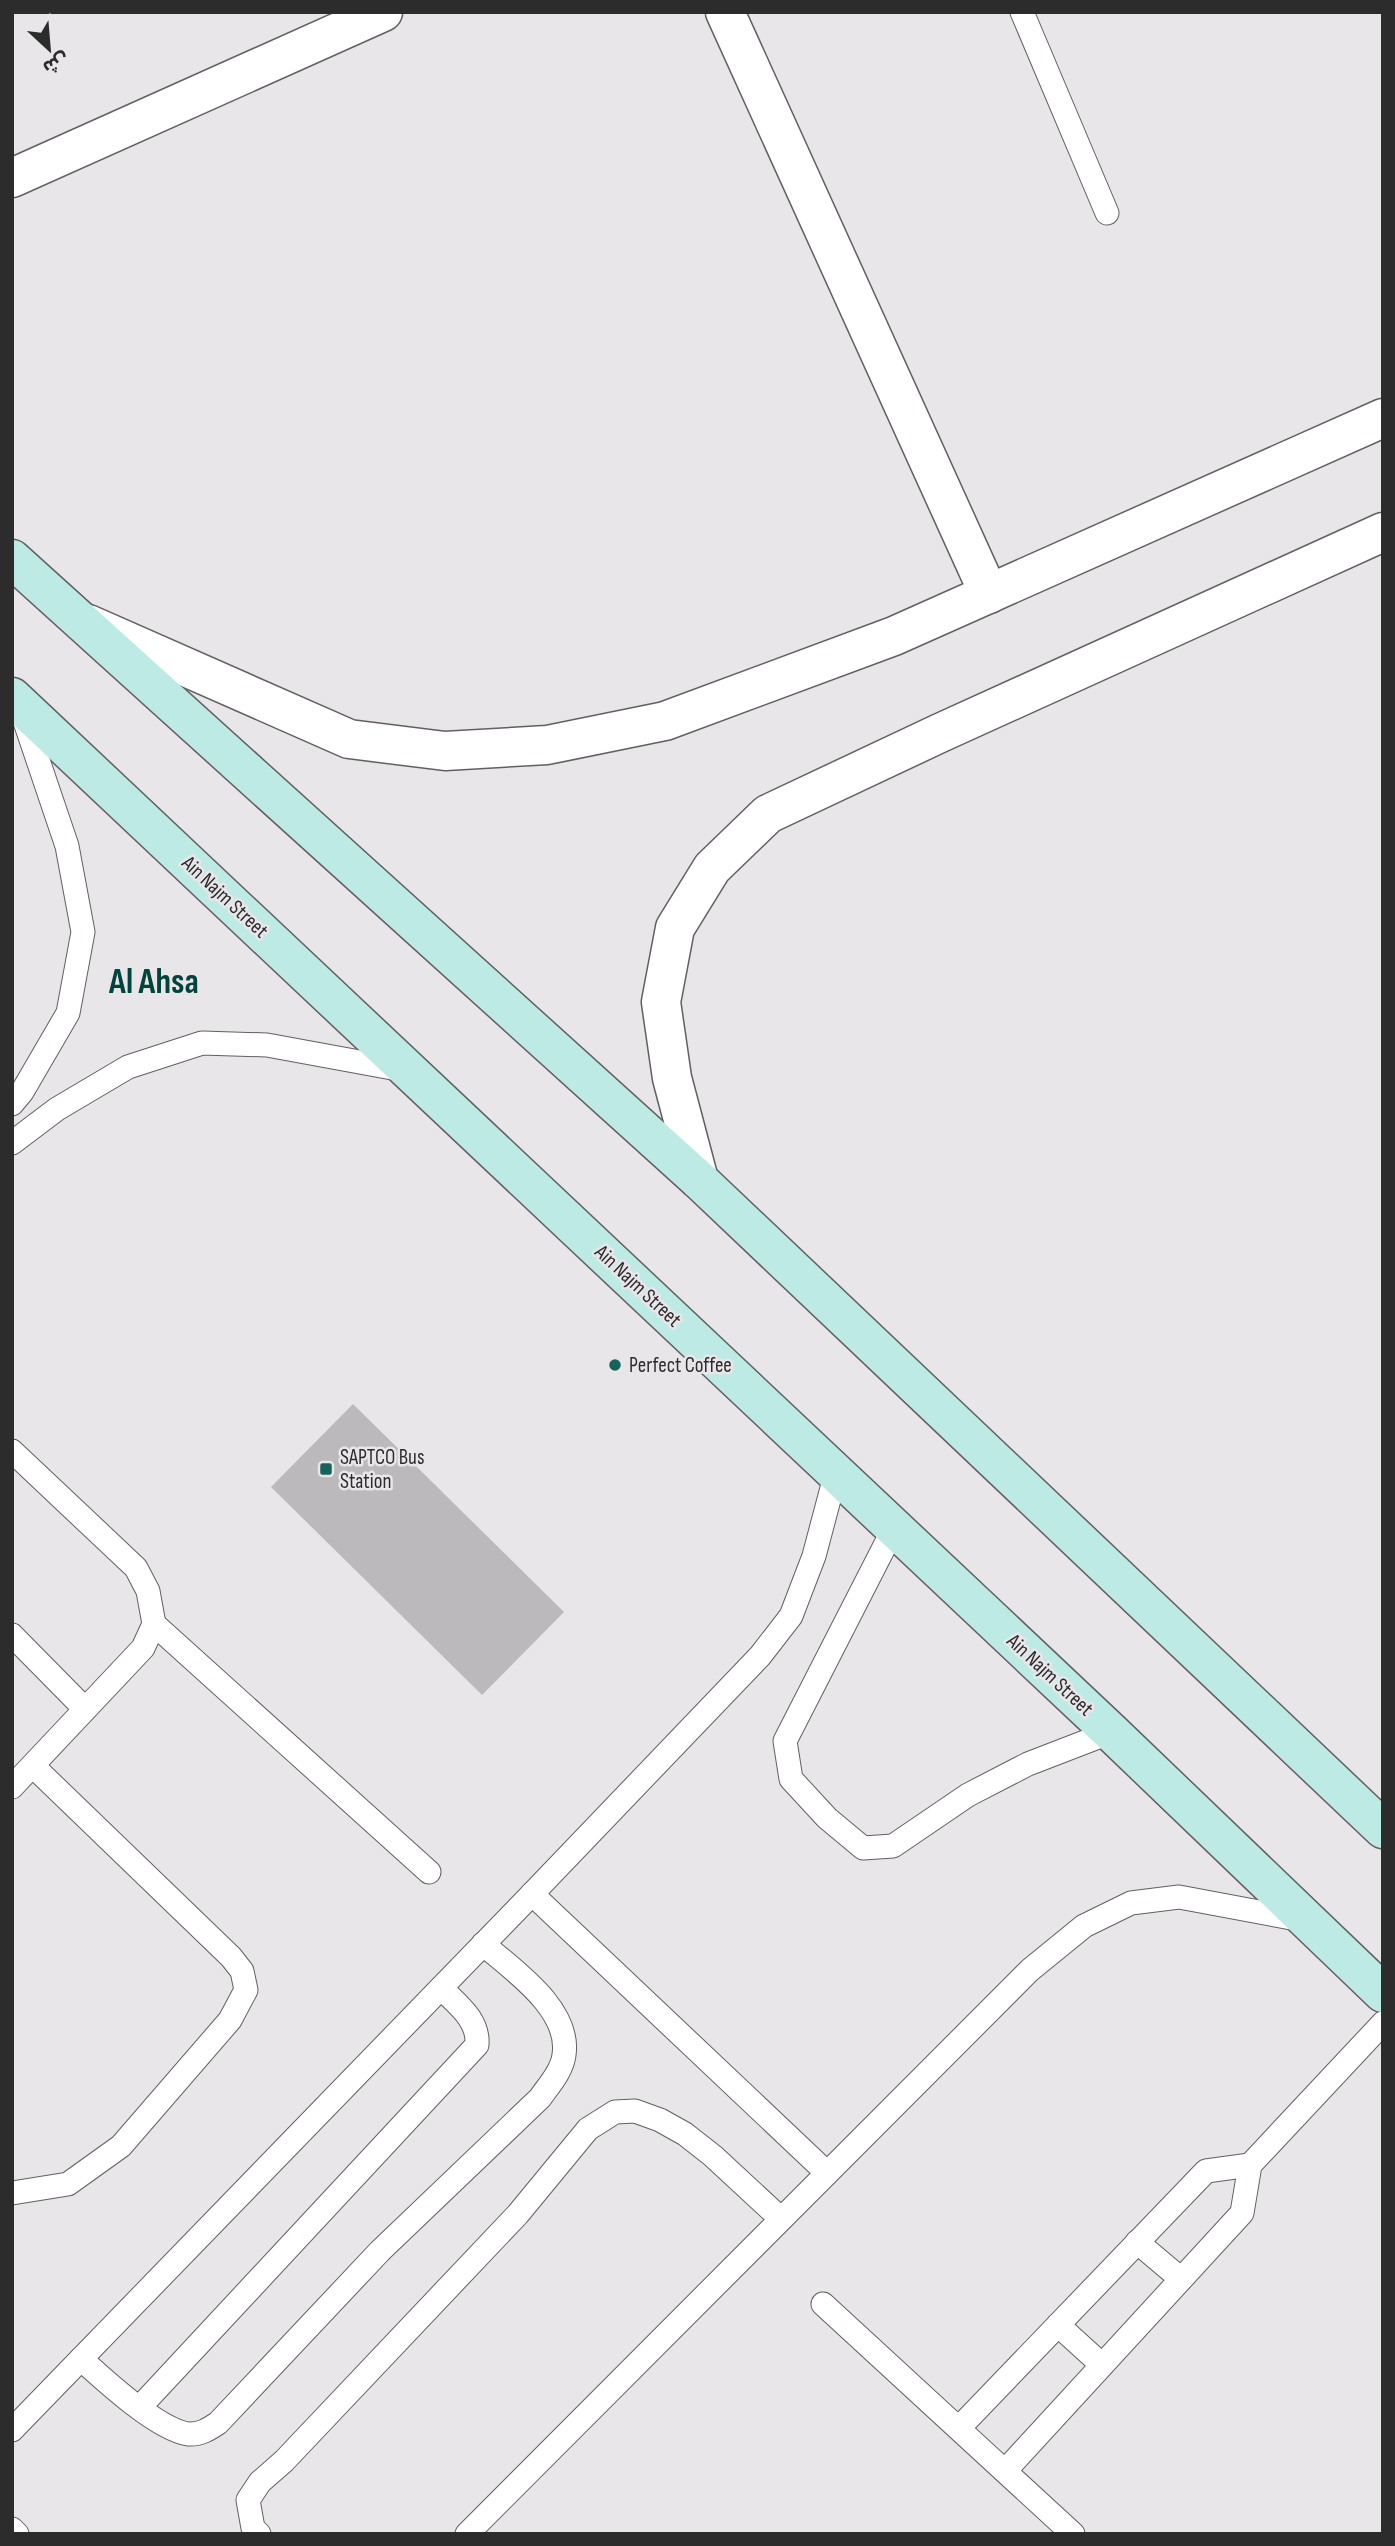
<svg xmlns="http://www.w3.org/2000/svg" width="1395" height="2546" font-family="'Sofia Sans Condensed','Noto Sans Arabic',sans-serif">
  <rect width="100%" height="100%" fill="#e9e6ea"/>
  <polygon fill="#bbb9bc" points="353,1404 564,1612 482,1695 271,1487"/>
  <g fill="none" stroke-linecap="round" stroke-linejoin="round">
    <defs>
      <g id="service">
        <polyline points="1022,12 1107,213"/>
        <polyline points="12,1104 22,1092 68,1013 83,932 67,846 22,713"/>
        <polyline points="12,1143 57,1109 128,1067 202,1043 267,1045 403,1070"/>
        <polyline points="12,1451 136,1568 148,1591 154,1624 143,1648 12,1787"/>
        <polyline points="894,1528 785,1741 791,1779 827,1818 863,1848 893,1846 968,1795 1028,1764 1111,1732"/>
        <polyline points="154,1624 429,1872"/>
        <polyline points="12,1635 85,1709"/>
        <polyline points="532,1894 827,2173"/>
        <polyline points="12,2193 68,2184 121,2146 230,2020 246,1990 242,1971 231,1957 33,1766"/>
        <polyline points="1137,2242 1181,2279"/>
        <polyline points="823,2304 1073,2534"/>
        <polyline points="1058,2325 1102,2365"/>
        <path d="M81,2359C104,2380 157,2429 188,2434C200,2435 209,2429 218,2423L380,2251L540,2098C549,2085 562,2071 564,2055C571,2009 513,1970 483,1944"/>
        <path d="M140,2407L477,2045C479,2020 458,2005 441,1988"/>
        <polyline points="959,2428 1206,2171 1250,2165"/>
        <polyline points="12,2430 532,1894 760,1656 791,1616 814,1556 836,1473"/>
        <polyline points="1005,2471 1242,2213 1250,2165 1383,2023"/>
        <polyline points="12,2529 17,2534"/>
        <polyline points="259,2534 253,2528 248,2500 260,2482 284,2461 518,2214 588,2129 615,2112 635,2111 660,2120 685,2134 713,2156 781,2219"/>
        <polyline points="467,2534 1030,1970 1084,1926 1131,1903 1179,1897 1302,1920"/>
      </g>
      <g id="minor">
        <polyline points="725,12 989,594"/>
        <polyline points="12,178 383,12"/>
        <polyline points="88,624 349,739 445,751 547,745 665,721 894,636 1383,418"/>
        <polyline points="699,1180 672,1078 661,1002 675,928 712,868 768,814 940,733 1383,532"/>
      </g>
      <g id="secondary">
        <polyline points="12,559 699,1180 1383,1829"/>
        <polyline points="12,697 1111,1732 1383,1993"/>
      </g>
    </defs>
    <use href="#service" stroke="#625f62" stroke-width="25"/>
    <use href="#minor" stroke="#625f62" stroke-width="41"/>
    <use href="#secondary" stroke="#625f62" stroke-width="41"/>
    <use href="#service" stroke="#fff" stroke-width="23"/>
    <use href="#minor" stroke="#fff" stroke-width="38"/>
    <use href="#secondary" stroke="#beeae6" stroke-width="38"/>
  </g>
  <g fill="#17635b" stroke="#e9e6ea" stroke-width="2.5">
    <circle cx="615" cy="1365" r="7"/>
    <rect x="319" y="1462" width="14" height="14" rx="3.5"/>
  </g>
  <g text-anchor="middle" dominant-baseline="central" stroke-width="5" stroke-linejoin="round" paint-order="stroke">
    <g font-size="21" fill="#2d2c2d" stroke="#e9e6ea">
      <text transform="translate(225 897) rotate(43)">Ain Najm Street</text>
      <text transform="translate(638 1286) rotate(43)">Ain Najm Street</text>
      <text transform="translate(1050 1675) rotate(43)">Ain Najm Street</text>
    </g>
    <g font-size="21" fill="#2d2c2d" stroke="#e9e6ea" text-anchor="start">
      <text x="629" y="1365">Perfect Coffee</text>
      <text x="340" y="1457">SAPTCO Bus<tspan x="340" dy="24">Station</tspan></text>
    </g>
    <g font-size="35" font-weight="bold" fill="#02433d" stroke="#e9e6ea">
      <text x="154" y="982">Al Ahsa</text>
    </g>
  </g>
  <rect width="1395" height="2546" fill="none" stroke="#2d2c2d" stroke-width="28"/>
  <g transform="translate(49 49) rotate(154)" stroke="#e9e6ea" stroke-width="5" paint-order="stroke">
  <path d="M0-5L12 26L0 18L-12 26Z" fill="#2d2c2d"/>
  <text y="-10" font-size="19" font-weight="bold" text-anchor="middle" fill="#2d2c2d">ش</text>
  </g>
</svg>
